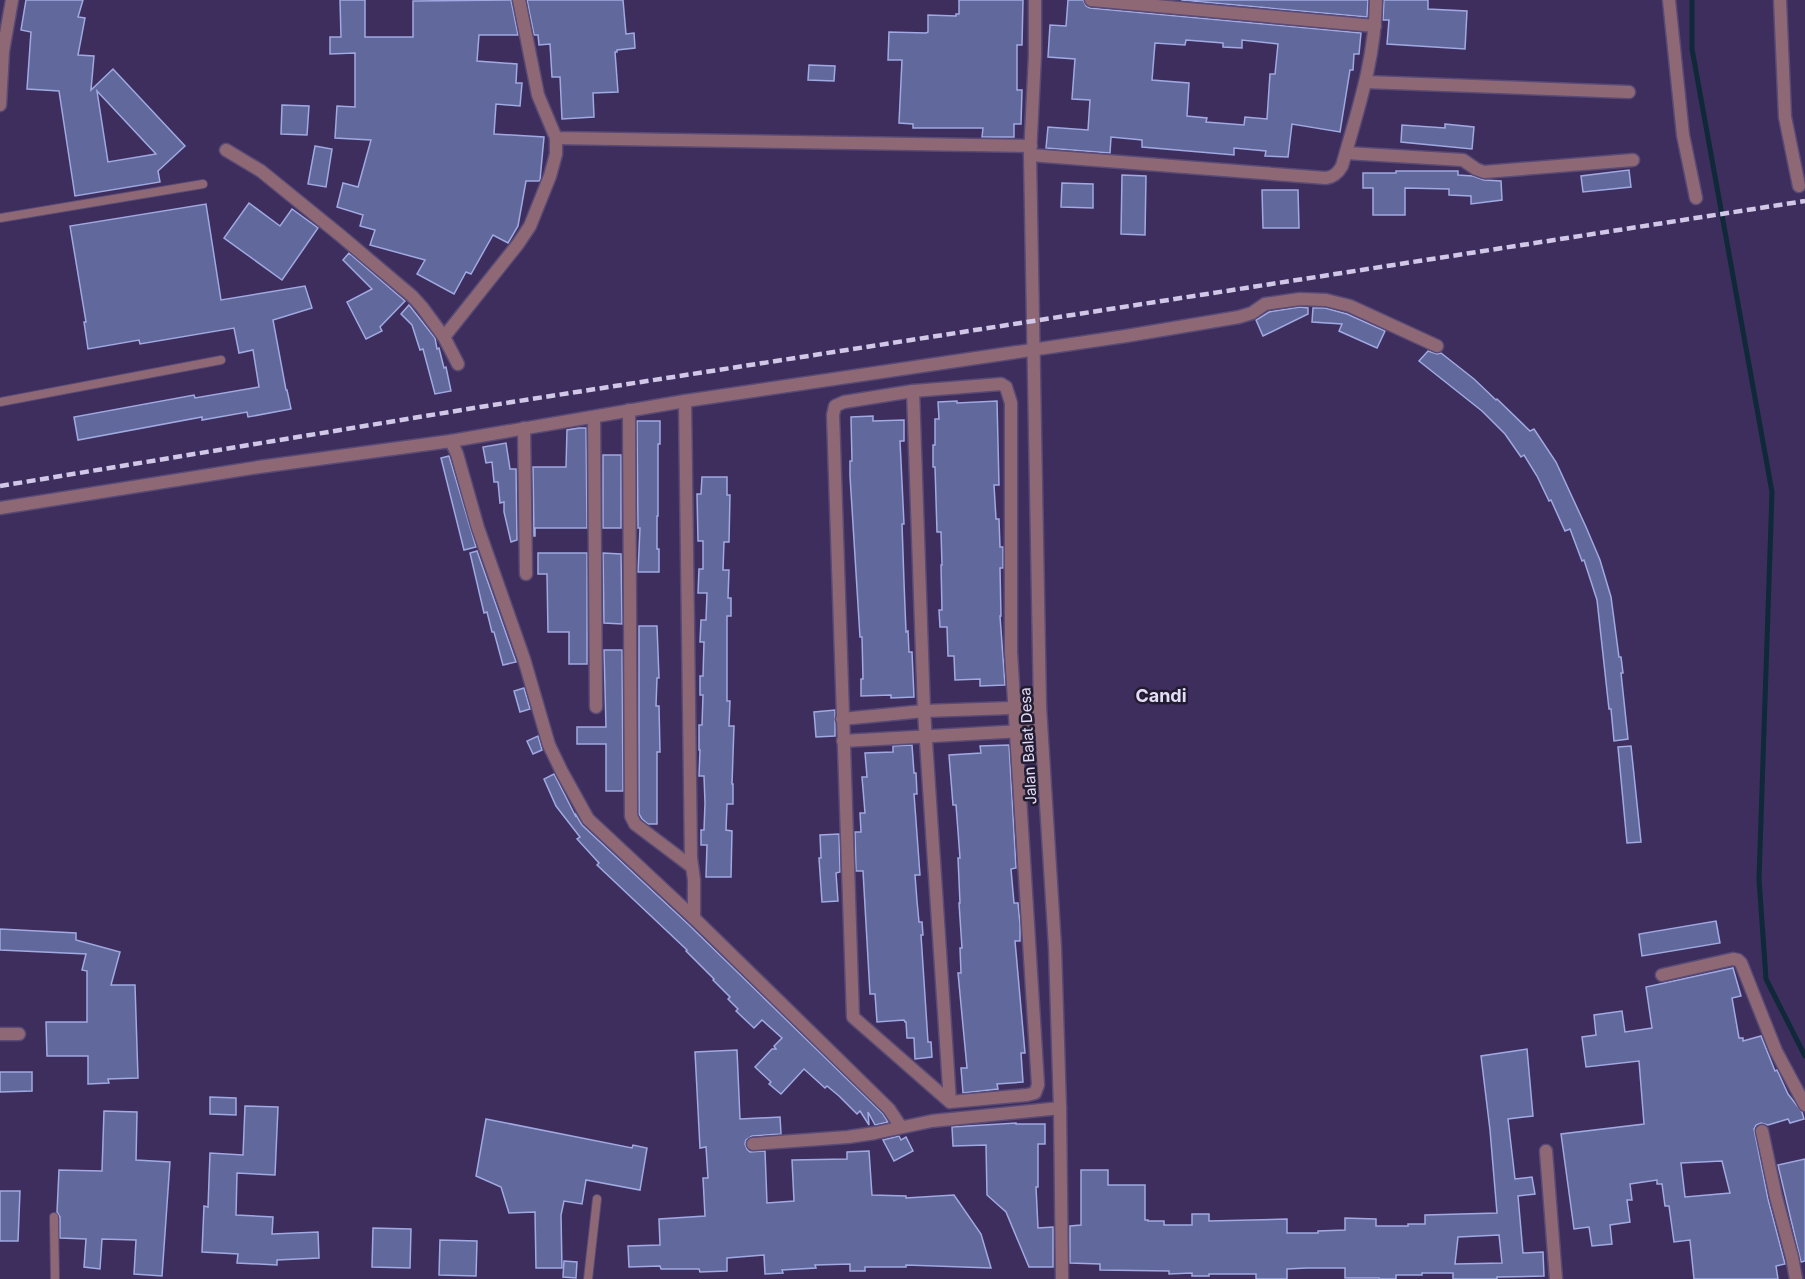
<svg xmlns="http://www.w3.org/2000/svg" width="1805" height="1279" font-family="Inter,sans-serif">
  <rect width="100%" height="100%" fill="#3e2e5d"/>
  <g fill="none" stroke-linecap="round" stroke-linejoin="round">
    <polyline stroke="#0f2939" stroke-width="5" points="1692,0 1692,49 1772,492 1759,879 1766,979 1805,1056"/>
  </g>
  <g fill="#61689b" stroke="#a0a9e1" stroke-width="1.5" fill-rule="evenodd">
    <path d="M26,0H83L78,17L85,18L78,55L94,56L91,90L113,69L185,146L158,171L160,182L75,196L59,91L27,89L31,32L21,30ZM97,91L156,154L108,162Z"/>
    <polygon points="340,0 365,0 365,37 413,37 413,1 511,0 518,35 479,35 477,61 517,64 516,83 522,83 520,106 496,104 494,134 544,137 540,180 539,181 526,181 518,226 508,243 493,235 471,274 466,272 454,294 417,274 425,260 370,245 375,230 360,226 363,215 337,207 343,183 358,187 371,140 335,138 337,106 355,107 355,53 330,54 330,37 341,37"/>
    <polygon points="527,0 623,0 626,34 634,33 635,48 617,50 617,52 615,52 618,92 593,93 594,117 562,119 560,77 552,77 550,44 539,45 538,35 534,35"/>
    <polygon points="959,0 1023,0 1022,45 1017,45 1017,90 1022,90 1021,124 1014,124 1014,137 982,137 983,128 913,128 913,124 899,123 902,60 888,60 889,32 926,33 928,32 928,15 956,16 956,14 959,14"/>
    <path d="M1068,0H1083L1086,6L1090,8L1361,33L1359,54H1354L1353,70H1350L1340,132L1292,124L1288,157L1265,156L1266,151L1234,148V155L1142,147V140L1111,137L1110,153L1046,148L1048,127L1088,130L1090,100L1072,99L1075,59L1048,57L1050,25L1066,26ZM1186,40L1223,43V47L1242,48V40L1278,44L1275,74H1270L1267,119L1245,117L1244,125L1206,122L1207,118L1187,116L1189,83L1152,80L1155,43L1185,45Z"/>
    <polygon points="1181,0 1368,0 1367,17"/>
    <polygon points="1384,0 1428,0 1428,9 1467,11 1465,49 1387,44 1389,20 1383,20"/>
    <polygon points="809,65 835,66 834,81 808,80"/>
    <polygon points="282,105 309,106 307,135 281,134"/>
    <polygon points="1445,124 1474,127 1472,149 1401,142 1402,125 1445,128"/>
    <polygon points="315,146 332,149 326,187 308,184"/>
    <polygon points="1629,170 1631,187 1583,192 1581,176"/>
    <polygon points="1396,171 1458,171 1458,175 1473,176 1484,180 1501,181 1502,200 1471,204 1471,196 1449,195 1449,189 1405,188 1405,215 1373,215 1373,188 1363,188 1363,173 1396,173"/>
    <polygon points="1122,175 1146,176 1145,235 1121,234"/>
    <polygon points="1062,183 1093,184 1093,208 1061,207"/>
    <polygon points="1262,190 1298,190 1299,228 1263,228"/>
    <polygon points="249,203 280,226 292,209 318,228 282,280 224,238"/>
    <polygon points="206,204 221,300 305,286 312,308 273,320 286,390 287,390 291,409 248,417 247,412 202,420 202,417 78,440 74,417 194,395 195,398 259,387 253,350 239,353 234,328 140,344 139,340 88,349 84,322 86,322 70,226"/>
    <polygon points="349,253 405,301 380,327 382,331 366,339 347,302 372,289 343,260"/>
    <polygon points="409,305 435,338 437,349 439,348 444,368 446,367 451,391 435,394 423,349 420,350 412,325 401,314"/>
    <polygon points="1300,307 1308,308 1308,314 1263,336 1256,320 1269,312"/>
    <polygon points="1313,308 1325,308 1347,314 1385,331 1377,348 1339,331 1342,324 1312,322"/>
    <polygon points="1428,351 1437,354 1441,353 1474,379 1496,400 1497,399 1530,431 1534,429 1556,462 1586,527 1600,560 1611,597 1619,657 1621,657 1623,673 1621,673 1628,739 1614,741 1611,709 1609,709 1597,600 1584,560 1582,561 1570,529 1565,531 1551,500 1549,501 1537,476 1524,455 1521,457 1505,434 1482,411 1419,361"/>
    <polygon points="957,401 957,403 997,401 999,485 994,485 996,519 999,519 1000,547 1003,547 1003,568 1000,568 1001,616 1000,616 1005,685 980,686 980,679 955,680 954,656 948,656 947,627 940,627 939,610 942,610 941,565 942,565 941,532 937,532 935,467 933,467 933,445 935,445 935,419 939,419 938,402"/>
    <polygon points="873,416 873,421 904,420 904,441 900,441 904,524 902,524 904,582 906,632 908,631 909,652 912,652 914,697 891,698 891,695 861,696 861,679 863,679 862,637 860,637 850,476 850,461 852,461 851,417"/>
    <polygon points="637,421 660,421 660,444 658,444 658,516 657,516 657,549 659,549 659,572 638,572 640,528 638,528"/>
    <polygon points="579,428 586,428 587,528 535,528 535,536 534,536 533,467 566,467 567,430"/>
    <polygon points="506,443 510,469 516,469 517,540 511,542 504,512 504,502 500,503 498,482 494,482 492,462 486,463 483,447"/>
    <rect x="603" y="455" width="18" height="73"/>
    <polygon points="449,456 476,547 464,550 441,458"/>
    <polygon points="702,477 727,477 727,495 730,495 729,542 724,542 723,570 729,570 728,598 731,598 731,616 727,616 727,701 730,701 729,726 734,726 732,784 733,784 733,804 727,804 726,830 732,831 731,877 706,877 707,845 701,845 701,830 704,830 705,803 704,776 699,776 700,750 699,750 699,725 702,725 703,695 700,695 700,676 703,676 704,642 700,642 701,620 706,620 707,593 698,593 699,569 703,569 703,541 698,541 697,494 701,494"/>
    <polygon points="477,551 516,662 503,665 494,632 492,632 487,612 484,613 470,553"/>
    <polygon points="538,553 587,553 587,664 569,664 569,632 548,632 547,574 538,574"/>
    <polygon points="603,553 621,554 622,624 604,623"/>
    <polygon points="639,626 657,626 659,678 657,678 656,706 659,706 660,752 657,752 657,824 648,824 642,819 639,814"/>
    <polygon points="604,650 622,650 623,791 606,791 606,744 577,744 577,727 606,727"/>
    <polygon points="524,688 530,709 520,712 514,691"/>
    <polygon points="835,710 835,736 816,737 814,712"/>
    <polygon points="538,736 542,750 533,754 527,741"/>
    <polygon points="912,745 914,773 916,773 917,794 914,794 920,875 915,875 917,901 919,922 922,922 923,935 921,935 928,1042 931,1042 932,1057 915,1059 914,1038 907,1038 906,1022 905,1022 904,1020 877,1022 875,994 870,994 863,871 856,871 855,832 861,832 860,813 865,813 862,777 867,777 865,753 893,752 893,746"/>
    <polygon points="1009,745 1016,868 1011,869 1014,903 1018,903 1020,924 1020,941 1015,941 1025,1053 1021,1053 1023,1082 997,1084 998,1089 963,1093 961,1068 967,1068 958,973 961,973 960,948 962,948 959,903 960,903 958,858 960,858 956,805 953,805 949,755 981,753 980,746"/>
    <polygon points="1631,746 1641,842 1627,843 1618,747"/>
    <polygon points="554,774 576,817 576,815 582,825 688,924 883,1114 888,1122 875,1125 868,1112 869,1125 860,1111 857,1114 839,1096 827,1086 825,1088 804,1069 781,1094 769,1084 771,1082 755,1067 772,1049 776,1049 774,1046 782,1038 762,1020 754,1028 736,1011 738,1009 728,999 730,997 713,980 714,979 686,951 687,950 597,865 599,863 577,839 580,837 556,806 544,779"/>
    <polygon points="839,834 840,872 836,873 838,901 822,902 819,858 821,858 820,835"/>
    <polygon points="1716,921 1720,943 1642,956 1639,934"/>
    <polygon points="0,929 76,933 76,940 120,952 111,985 135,985 138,1078 108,1079 109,1083 88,1084 88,1056 47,1056 46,1022 87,1022 87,971 82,970 86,954 0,950"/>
    <path d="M1733,968L1741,996L1732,998L1739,1038H1743V1041L1761,1036L1775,1071L1777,1070L1788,1094L1802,1112L1804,1119L1790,1123L1788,1119L1768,1125L1761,1123L1756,1125L1754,1129L1768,1199L1785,1264L1776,1266L1778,1279H1694L1690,1240L1674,1242L1669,1206H1665L1662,1184H1657V1180L1630,1184L1632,1200H1627L1630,1222L1610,1225L1612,1244L1592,1246L1589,1227L1574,1229L1561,1134L1644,1124L1639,1061L1586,1067L1582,1037L1596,1035L1594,1015L1622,1011L1625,1032L1652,1028L1646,987ZM1722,1161L1730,1193L1685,1197L1681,1163Z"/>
    <path d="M1527,1049L1533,1116L1508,1119L1515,1179L1532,1177L1535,1194L1518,1196L1523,1253L1543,1252L1544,1276L1497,1277V1279H1453V1273H1422V1275H1396V1279H1379V1278H1345V1268H1307L1287,1269V1279H1256V1274H1209V1276H1192V1273L1169,1274V1271L1100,1270V1264L1070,1263V1226L1081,1225V1170H1108V1185H1145V1220H1148V1221H1164V1225H1192V1214H1209V1221L1287,1219V1233H1318V1231L1345,1230V1218L1376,1219V1226H1408V1224H1425V1215L1497,1213L1490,1130L1481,1056ZM1499,1235L1502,1263L1455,1264L1458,1237Z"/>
    <polygon points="737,1050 740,1119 780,1117 781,1134 752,1136 746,1140 745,1144 747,1149 750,1152 765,1151 767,1203 794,1201 792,1160 847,1159 847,1152 869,1151 872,1195 906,1196 906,1198 954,1195 981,1234 991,1268 906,1265 906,1267 865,1267 865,1271 850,1271 850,1264 815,1265 816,1268 782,1270 783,1273 765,1274 764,1255 727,1258 727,1271 700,1272 699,1269 661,1269 660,1266 629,1267 628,1246 660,1245 659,1219 705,1216 703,1178 708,1178 706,1147 700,1148 695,1052"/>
    <polygon points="0,1072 32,1072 32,1091 0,1092"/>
    <polygon points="210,1097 236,1098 236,1115 210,1114"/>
    <polygon points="245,1106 278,1107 275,1175 237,1173 236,1215 273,1217 272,1234 318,1232 319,1258 277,1260 277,1265 237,1263 238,1254 202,1252 204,1206 208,1207 210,1153 243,1155"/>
    <polygon points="104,1111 137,1112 136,1160 170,1162 162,1276 134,1274 136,1240 102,1239 100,1269 84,1267 86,1239 60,1238 60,1217 57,1212 59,1170 102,1171"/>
    <polygon points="486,1119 632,1148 633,1145 647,1148 640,1190 586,1180 582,1204 564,1201 561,1215 562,1268 536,1268 535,1212 509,1213 501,1187 476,1176"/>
    <polygon points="1016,1123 1016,1124 1045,1124 1045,1144 1038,1144 1038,1187 1036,1187 1038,1228 1053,1227 1053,1267 1029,1267 1006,1212 987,1195 986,1145 953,1146 952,1127"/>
    <polygon points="899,1136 901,1140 906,1137 913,1151 894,1161 883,1140"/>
    <polygon points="1805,1159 1805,1261 1801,1262 1778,1165"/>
    <polygon points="0,1191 20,1191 18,1241 0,1241"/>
    <polygon points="373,1228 411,1229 410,1268 372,1267"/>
    <polygon points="440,1240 477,1241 476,1276 439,1275"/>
    <polygon points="564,1261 577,1262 576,1278 563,1277"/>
  </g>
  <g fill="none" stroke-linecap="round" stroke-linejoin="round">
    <defs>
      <g id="service">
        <polyline points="0,218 203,184"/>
        <polyline points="0,402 221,360"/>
        <polyline points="54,1217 55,1279"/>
        <polyline points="588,1279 597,1199"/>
      </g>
      <g id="minor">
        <polyline points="519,0 538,95 556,138 1031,146"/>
        <polyline points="1091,0 1375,26"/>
        <polyline points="1669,0 1683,135 1696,198"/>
        <polyline points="1780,0 1785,117 1799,186"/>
        <polyline points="1366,82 1629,92"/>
        <polyline points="226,150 261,171 341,236 412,296 422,307 444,337 518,244 530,226 550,176 556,154 556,138"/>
        <polyline points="1346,153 1463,160 1476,169 1484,172 1633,160"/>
        <path d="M1030,155L1326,178C1334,177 1338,173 1342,166C1358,109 1375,60 1376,0"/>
        <polyline points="444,337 458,364"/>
        <polygon points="1001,384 1006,387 1011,403 1011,652 1038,1085 1035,1093 1027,1095 950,1102 853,1017 833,415 835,406 844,402 913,391"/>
        <polyline points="913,391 924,711 950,1102"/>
        <polyline points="685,401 691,858 694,880 694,918"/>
        <polyline points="629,410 631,816 635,824 692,867"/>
        <polyline points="594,418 596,707"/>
        <polyline points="524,428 526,574"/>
        <polyline points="451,441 457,454 478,528 524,659 549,745 562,772 588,819 694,918 889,1109 901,1127"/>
        <polyline points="0,508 259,467 451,441 685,401 1126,336 1239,317 1252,313 1265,304 1300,299 1326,300 1350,306 1437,346"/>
        <polyline points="842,719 924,711 1040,707"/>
        <polyline points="843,741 1041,730"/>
        <polyline points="1662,975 1733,959 1738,960 1741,963 1776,1051 1805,1105"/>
        <polyline points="0,1034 19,1034"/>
        <polyline points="1762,1131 1776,1197 1792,1257 1796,1279"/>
        <polyline points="753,1144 848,1137 875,1133 932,1121 1060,1108"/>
        <polyline points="1546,1151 1556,1279"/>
      </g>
      <g id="tertiary">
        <polyline points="1035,0 1035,55 1030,155 1040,707 1055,947 1060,1108 1062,1279"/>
        <polyline points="0,105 3,51 12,0"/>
      </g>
    </defs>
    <use href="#service" stroke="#594a76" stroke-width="10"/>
    <use href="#minor" stroke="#594a76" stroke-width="15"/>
    <use href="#tertiary" stroke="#594a76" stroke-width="15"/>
    <use href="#service" stroke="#8e6975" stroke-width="8"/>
    <use href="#minor" stroke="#8e6975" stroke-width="12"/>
    <use href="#tertiary" stroke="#8e6975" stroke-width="12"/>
    <polyline stroke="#d1c8e7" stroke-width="4.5" stroke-dasharray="9 4.5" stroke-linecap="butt" points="0,486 480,407 1805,201"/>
  </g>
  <g text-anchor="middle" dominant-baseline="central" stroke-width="5" stroke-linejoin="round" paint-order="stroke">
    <g font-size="15" fill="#e4dcf9" stroke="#221c31">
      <text transform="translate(1028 746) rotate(-93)">Jalan Balat Desa</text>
    </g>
    <g font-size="18" font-weight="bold" fill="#e4dcf9" stroke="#221c31">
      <text x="1161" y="695">Candi</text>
    </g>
  </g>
</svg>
